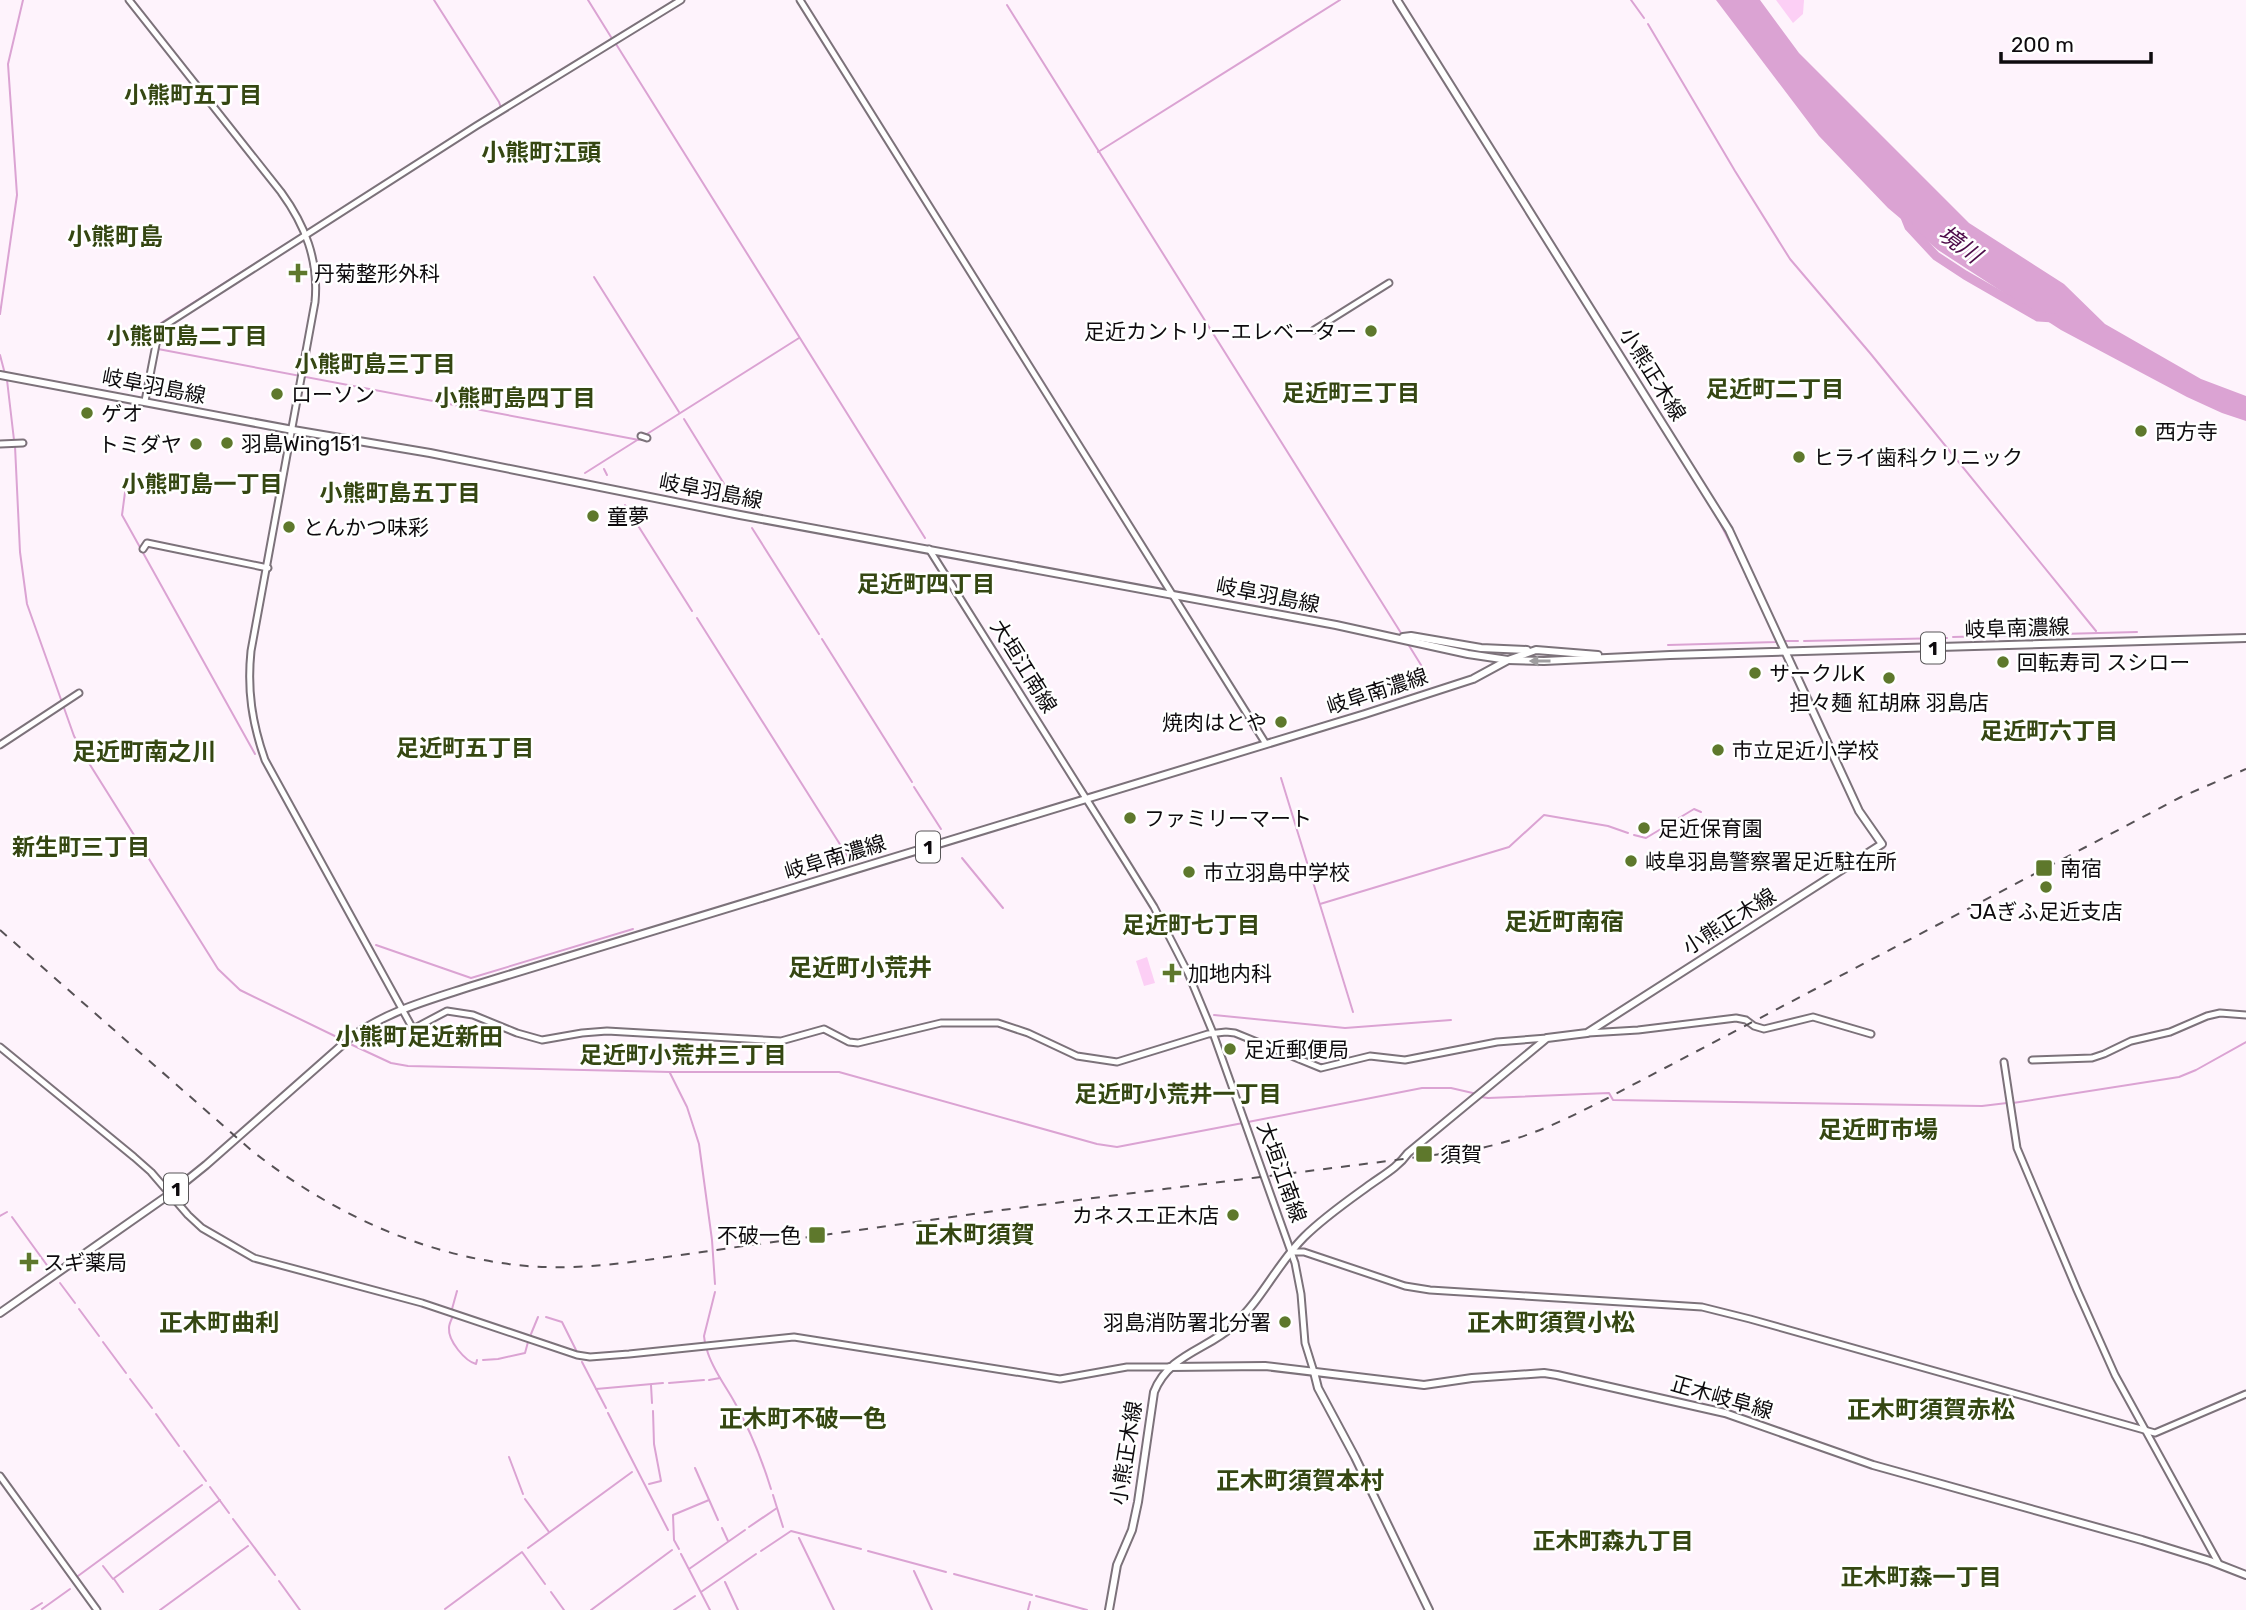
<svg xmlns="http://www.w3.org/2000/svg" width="2246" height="1610" font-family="Rubik,'Noto Sans JP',sans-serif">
  <rect width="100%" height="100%" fill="#fef3fc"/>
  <g fill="#fccff5">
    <polygon points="1776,0 1804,0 1803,14 1793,23"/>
    <polygon points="1147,957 1155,983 1144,986 1136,961"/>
  </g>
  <polygon fill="#dba3d3" points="1716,0 1760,0 1799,53 1969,223 2064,284 2105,324 2201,379 2246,396 2246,421 2222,413 2187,397 2061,330 1938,250 1888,208 1819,136"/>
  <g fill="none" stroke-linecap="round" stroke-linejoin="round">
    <g stroke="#dba3d3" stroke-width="2">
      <polyline points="434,0 499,102 501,108 500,109"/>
      <polyline points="588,0 611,37"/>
      <polyline points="1631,0 1644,18"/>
      <polyline points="1007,5 1401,633"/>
      <polyline points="1648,24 1735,171 1790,259 1870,353 2096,631"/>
      <polyline points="616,44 925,538"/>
      <polyline points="1098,152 1340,0"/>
      <polyline points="594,277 679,412"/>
      <polyline points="0,314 17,195 8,64 23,0"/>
      <polyline points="161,323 329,217"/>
      <polyline points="158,349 639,440"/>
      <polyline points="0,355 5,374"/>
      <polyline points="7,380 14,440"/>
      <polyline points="684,419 726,487"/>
      <polyline points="647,434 799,338"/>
      <polyline points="15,446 20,552 27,604 74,736 87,760 218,969 240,990 343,1040"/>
      <polyline points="604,469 607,475"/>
      <polyline points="585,473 642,437"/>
      <polyline points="126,485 122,515 255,754"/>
      <polyline points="731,494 737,503"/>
      <polyline points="625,505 692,611"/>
      <polyline points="1717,517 1745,572"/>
      <polyline points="752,528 819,634"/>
      <polyline points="1746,576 1752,587"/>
      <polyline points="961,595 993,646"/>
      <polyline points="697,618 848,857 850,863"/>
      <polyline points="1953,637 2137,632"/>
      <polyline points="822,639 912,782"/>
      <polyline points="1784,641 1798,641"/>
      <polyline points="1804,641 1947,638"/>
      <polyline points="1408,644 1426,673"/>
      <polyline points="1668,645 1777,642 1766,617"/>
      <polyline points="1281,778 1353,1012"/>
      <polyline points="914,787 941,829"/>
      <polyline points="1634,835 1646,838 1694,809 1701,812"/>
      <polyline points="962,858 1003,908"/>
      <polyline points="1320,904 1509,847 1544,815 1608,826 1628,833"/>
      <polyline points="376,945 471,978 633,929"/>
      <polyline points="1214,1015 1345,1028 1451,1020"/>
      <polyline points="348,1043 391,1063 408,1066 670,1072 839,1072 1097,1144 1117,1147 1243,1123"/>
      <polyline points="670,1073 687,1107 699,1144 712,1240 715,1284"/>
      <polyline points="1481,1097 1488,1098 1609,1093 1613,1100 1982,1106 2007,1103"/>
      <polyline points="2013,1103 2179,1077 2196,1070 2246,1042"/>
      <polyline points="1248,1122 1422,1088 1451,1088 1477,1094"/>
      <polyline points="0,1216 7,1212"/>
      <polyline points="12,1217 49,1268"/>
      <polyline points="60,1283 75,1303"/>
      <polyline points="79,1309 99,1336"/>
      <polyline points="452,1309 457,1291"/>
      <path d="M453,1316C451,1320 449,1324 449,1328C448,1341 465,1361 476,1364L477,1360"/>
      <polyline points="546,1317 562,1322 576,1350"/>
      <polyline points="531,1334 538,1317"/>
      <polyline points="103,1342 126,1373"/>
      <polyline points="705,1343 704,1336 715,1292"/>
      <path d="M707,1350C712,1369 726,1386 735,1403C750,1430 762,1460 771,1489"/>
      <polyline points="483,1360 498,1359 525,1353 528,1342"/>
      <polyline points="582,1362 606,1408"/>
      <polyline points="130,1379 152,1408"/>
      <polyline points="709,1380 720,1378"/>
      <polyline points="669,1383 704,1380"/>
      <polyline points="651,1385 652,1403"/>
      <polyline points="596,1389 663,1383"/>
      <polyline points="608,1413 668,1530"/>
      <polyline points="156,1414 179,1446"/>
      <polyline points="184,1451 206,1481"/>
      <polyline points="509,1457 523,1494"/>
      <polyline points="695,1468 718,1520"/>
      <polyline points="649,1484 661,1481 654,1444 653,1411"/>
      <polyline points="210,1487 229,1513"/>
      <polyline points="773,1495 783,1527"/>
      <polyline points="525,1499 549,1532"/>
      <polyline points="233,1519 275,1575"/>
      <polyline points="749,1527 777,1508"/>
      <polyline points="722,1528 728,1541"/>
      <polyline points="799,1538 834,1610"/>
      <polyline points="528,1548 632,1472"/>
      <polyline points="679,1549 674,1540 673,1515 709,1500"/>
      <polyline points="761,1551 791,1531 861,1549"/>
      <polyline points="868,1551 946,1572"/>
      <polyline points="681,1554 710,1610"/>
      <polyline points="103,1566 113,1579 220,1500"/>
      <polyline points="689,1569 745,1530"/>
      <polyline points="914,1571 932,1610"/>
      <polyline points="954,1574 1032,1595"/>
      <polyline points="78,1576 202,1485"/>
      <polyline points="114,1579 123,1592"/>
      <polyline points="279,1581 300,1610"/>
      <polyline points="725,1582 738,1610"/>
      <polyline points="551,1592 564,1610"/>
      <polyline points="701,1592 756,1554"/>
      <polyline points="1036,1596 1087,1610"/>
      <polyline points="42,1609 70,1589"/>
      <polyline points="445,1609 522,1552 545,1584"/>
      <polyline points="31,1610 42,1603"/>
      <polyline points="160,1610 248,1546"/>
      <polyline points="591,1610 672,1550"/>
      <polyline points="674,1610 695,1596"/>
      <polyline points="1028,1610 1030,1602"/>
    </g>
    <polyline stroke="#dba3d3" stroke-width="9" points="1905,217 1909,227 1936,256 1965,275 2038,317 2054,318"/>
    <defs>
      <g id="minor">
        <path d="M129,0L281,192C305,225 319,260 315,302L251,651C247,690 252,723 265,760L413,1029L447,1011L473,1015L517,1033L542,1040L582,1033L607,1031L781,1041L824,1029L849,1042L858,1043L941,1023H998L1028,1033L1077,1056L1117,1062L1208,1034L1226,1032L1235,1033L1321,1068L1370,1056L1405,1060L1497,1042L1547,1038"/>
        <polyline points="800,0 1266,744"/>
        <polyline points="1314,330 1389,283"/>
        <polyline points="145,401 159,329 476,126 681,0"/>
        <polyline points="641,436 647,438"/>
        <polyline points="0,444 23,443"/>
        <polyline points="143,549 147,543 268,568"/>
        <polyline points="929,549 1126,862 1154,907 1188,973 1213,1033 1295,1263 1301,1294 1305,1343 1314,1372"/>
        <polyline points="0,745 79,693"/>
        <polyline points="1588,1033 1638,1030 1736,1018 1746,1020 1754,1026 1764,1029 1813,1017 1871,1034"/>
        <polyline points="0,1047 134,1157 151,1172 188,1215 202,1228 254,1258 422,1303 577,1355 590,1357 629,1354 794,1337 1060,1379 1127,1367 1170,1367"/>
        <polyline points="2032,1060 2092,1058 2104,1054 2131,1041 2170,1032 2207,1016 2220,1013 2246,1015"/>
        <polyline points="2004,1062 2017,1148 2077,1290 2115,1375 2219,1564"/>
        <polyline points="1292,1252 1304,1252 1405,1286 1430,1290 1702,1307 1750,1319 2155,1433 2246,1394"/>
        <polyline points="0,1476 97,1610"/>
      </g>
      <g id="major">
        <polyline points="0,375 293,430 430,453 740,515 1336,625 1468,654 1508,660 1544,661 1670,655 2246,638"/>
        <polyline points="1403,637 1411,636 1481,648 1527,650"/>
        <path d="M0,1313L170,1194L206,1165L350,1038C387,1011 429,1000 472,986L1365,714L1473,679L1508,660L1536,650L1598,655"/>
        <polyline points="1170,1367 1265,1366 1424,1385 1472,1378 1544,1373 1557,1375 1725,1413 1873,1465 2142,1540 2210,1561 2246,1575"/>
        <polyline points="1314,1372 1318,1388 1355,1457 1429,1610"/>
        <path d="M1109,1610L1117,1565L1132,1530L1138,1502L1154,1392C1169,1354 1207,1350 1234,1325C1262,1299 1278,1263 1304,1237C1324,1217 1349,1200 1371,1184C1385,1174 1398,1167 1408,1153L1547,1038L1587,1033L1882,844L1859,811L1729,530L1397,0"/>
      </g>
    </defs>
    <use href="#minor" stroke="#7c727a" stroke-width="9"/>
    <use href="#major" stroke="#7c727a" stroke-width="10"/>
    <use href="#minor" stroke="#fff" stroke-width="5"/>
    <use href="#major" stroke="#fff" stroke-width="6"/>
    <path stroke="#565155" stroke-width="2" stroke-dasharray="9 9" stroke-linecap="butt" d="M0,930L251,1150C330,1213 425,1257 527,1266C586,1271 644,1260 702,1252C771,1242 840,1233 909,1223C1096,1196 1285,1175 1472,1150C1522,1140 1557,1124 1602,1101L2181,797L2246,769"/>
  </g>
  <defs><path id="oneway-solid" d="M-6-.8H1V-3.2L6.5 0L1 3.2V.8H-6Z" transform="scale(1.75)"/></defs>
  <use fill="#9f9d9f" href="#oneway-solid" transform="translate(1540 661) rotate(-180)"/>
  <g fill="#5e782c" stroke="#fff" stroke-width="2.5">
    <path d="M294.5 262.5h7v7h7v7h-7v7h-7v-7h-7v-7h7z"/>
    <circle cx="1371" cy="331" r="7"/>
    <circle cx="277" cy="394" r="7"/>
    <circle cx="87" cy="413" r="7"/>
    <circle cx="2141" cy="431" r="7"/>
    <circle cx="227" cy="443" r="7"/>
    <circle cx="196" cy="444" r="7"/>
    <circle cx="1799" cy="457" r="7"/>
    <circle cx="593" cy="516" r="7"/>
    <circle cx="289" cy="527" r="7"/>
    <circle cx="2003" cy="662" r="7"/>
    <circle cx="1755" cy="673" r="7"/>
    <circle cx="1889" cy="678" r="7"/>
    <circle cx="1281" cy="722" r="7"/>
    <circle cx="1718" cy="750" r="7"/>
    <circle cx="1130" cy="818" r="7"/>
    <circle cx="1644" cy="828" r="7"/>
    <circle cx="1631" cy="861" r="7"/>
    <rect x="2035" y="859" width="18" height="18" rx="3.5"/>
    <circle cx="1189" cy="872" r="7"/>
    <circle cx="2046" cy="887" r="7"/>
    <path d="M1168.5 962.5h7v7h7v7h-7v7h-7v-7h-7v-7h7z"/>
    <circle cx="1230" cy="1049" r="7"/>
    <rect x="1415" y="1145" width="18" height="18" rx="3.5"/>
    <circle cx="1233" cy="1215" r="7"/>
    <rect x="808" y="1226" width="18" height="18" rx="3.5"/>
    <path d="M25.5 1251.5h7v7h7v7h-7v7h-7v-7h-7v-7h7z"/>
    <circle cx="1285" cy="1322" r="7"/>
  </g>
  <g text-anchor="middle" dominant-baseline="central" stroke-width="5" stroke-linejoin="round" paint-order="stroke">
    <g fill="#fff" stroke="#565456" stroke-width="2">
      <rect x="1921" y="632.5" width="24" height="31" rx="5"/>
      <rect x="916" y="831.5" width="24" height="31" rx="5"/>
      <rect x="164" y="1173.5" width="24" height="31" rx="5"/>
    </g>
    <g font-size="19" font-weight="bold" fill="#0e0b0e">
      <text x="1933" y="648">1</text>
      <text x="928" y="847">1</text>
      <text x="176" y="1189">1</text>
    </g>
    <g font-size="21" fill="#0e0b0e" stroke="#fff" text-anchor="start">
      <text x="314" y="273">丹菊整形外科</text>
      <text x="1357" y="331" text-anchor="end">足近カントリーエレベーター</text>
      <text x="291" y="394">ローソン</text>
      <text x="101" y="413">ゲオ</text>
      <text x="2155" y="431">西方寺</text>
      <text x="241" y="443">羽島Wing151</text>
      <text x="182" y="444" text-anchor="end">トミダヤ</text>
      <text x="1813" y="457">ヒライ歯科クリニック</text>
      <text x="607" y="516">童夢</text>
      <text x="303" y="527">とんかつ味彩</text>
      <text x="2017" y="662">回転寿司 スシロー</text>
      <text x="1769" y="673">サークルK</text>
      <text x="1889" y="702" text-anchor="middle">担々麺 紅胡麻 羽島店</text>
      <text x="1267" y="722" text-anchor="end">焼肉はとや</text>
      <text x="1732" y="750">市立足近小学校</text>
      <text x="1144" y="818">ファミリーマート</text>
      <text x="1658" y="828">足近保育園</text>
      <text x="1645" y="861">岐阜羽島警察署足近駐在所</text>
      <text x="2060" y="868">南宿</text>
      <text x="1203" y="872">市立羽島中学校</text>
      <text x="2046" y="911" text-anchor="middle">JAぎふ足近支店</text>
      <text x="1188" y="973">加地内科</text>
      <text x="1244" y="1049">足近郵便局</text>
      <text x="1440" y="1154">須賀</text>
      <text x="1219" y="1215" text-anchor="end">カネスエ正木店</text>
      <text x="801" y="1235" text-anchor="end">不破一色</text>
      <text x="43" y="1262">スギ薬局</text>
      <text x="1271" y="1322" text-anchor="end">羽島消防署北分署</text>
    </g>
    <g font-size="21" fill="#0e0b0e" stroke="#fff">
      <text transform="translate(1653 374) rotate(58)">小熊正木線</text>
      <text transform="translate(154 386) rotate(11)">岐阜羽島線</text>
      <text transform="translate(711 491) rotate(11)">岐阜羽島線</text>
      <text transform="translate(1268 595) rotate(11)">岐阜羽島線</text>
      <text transform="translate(2017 628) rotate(-2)">岐阜南濃線</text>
      <text transform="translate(1024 666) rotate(58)">大垣江南線</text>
      <text transform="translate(1377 691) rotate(-18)">岐阜南濃線</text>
      <text transform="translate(835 857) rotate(-17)">岐阜南濃線</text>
      <text transform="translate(1729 921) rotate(-32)">小熊正木線</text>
      <text transform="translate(1282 1172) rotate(70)">大垣江南線</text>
      <text transform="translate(1722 1397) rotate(16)">正木岐阜線</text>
      <text transform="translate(1126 1453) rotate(-81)">小熊正木線</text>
    </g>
    <g font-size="23" font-weight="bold" fill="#354712" stroke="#fff">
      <text x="193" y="95">小熊町五丁目</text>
      <text x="187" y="336">小熊町島二丁目</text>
      <text x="375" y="364">小熊町島三丁目</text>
      <text x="1775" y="389">足近町二丁目</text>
      <text x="1351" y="393">足近町三丁目</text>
      <text x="515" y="398">小熊町島四丁目</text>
      <text x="202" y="484">小熊町島一丁目</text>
      <text x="400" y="493">小熊町島五丁目</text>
      <text x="926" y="584">足近町四丁目</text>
      <text x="2049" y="731">足近町六丁目</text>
      <text x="465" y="748">足近町五丁目</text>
      <text x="81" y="847">新生町三丁目</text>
      <text x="1191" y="925">足近町七丁目</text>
      <text x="683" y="1055">足近町小荒井三丁目</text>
      <text x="1178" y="1094">足近町小荒井一丁目</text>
      <text x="1613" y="1541">正木町森九丁目</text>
      <text x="1921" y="1577">正木町森一丁目</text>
    </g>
    <g font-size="23" font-style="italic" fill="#4d0b49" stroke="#fff">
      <text transform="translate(1960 244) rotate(36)">境川</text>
    </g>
    <g font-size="24" font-weight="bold" fill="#354712" stroke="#fff">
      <text x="541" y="153">小熊町江頭</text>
      <text x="115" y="237">小熊町島</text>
      <text x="144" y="752">足近町南之川</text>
      <text x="1564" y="922">足近町南宿</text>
      <text x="860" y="968">足近町小荒井</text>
      <text x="419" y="1037">小熊町足近新田</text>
      <text x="1878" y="1130">足近町市場</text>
      <text x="975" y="1235">正木町須賀</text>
      <text x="219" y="1323">正木町曲利</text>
      <text x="1551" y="1323">正木町須賀小松</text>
      <text x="1931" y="1410">正木町須賀赤松</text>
      <text x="803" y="1419">正木町不破一色</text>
      <text x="1300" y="1481">正木町須賀本村</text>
    </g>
  </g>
  <path d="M2001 52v10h150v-10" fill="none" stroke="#0e0b0e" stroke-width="3.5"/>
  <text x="2011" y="52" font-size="21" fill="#0e0b0e" stroke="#ffffff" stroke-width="5" paint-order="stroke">200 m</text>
</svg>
